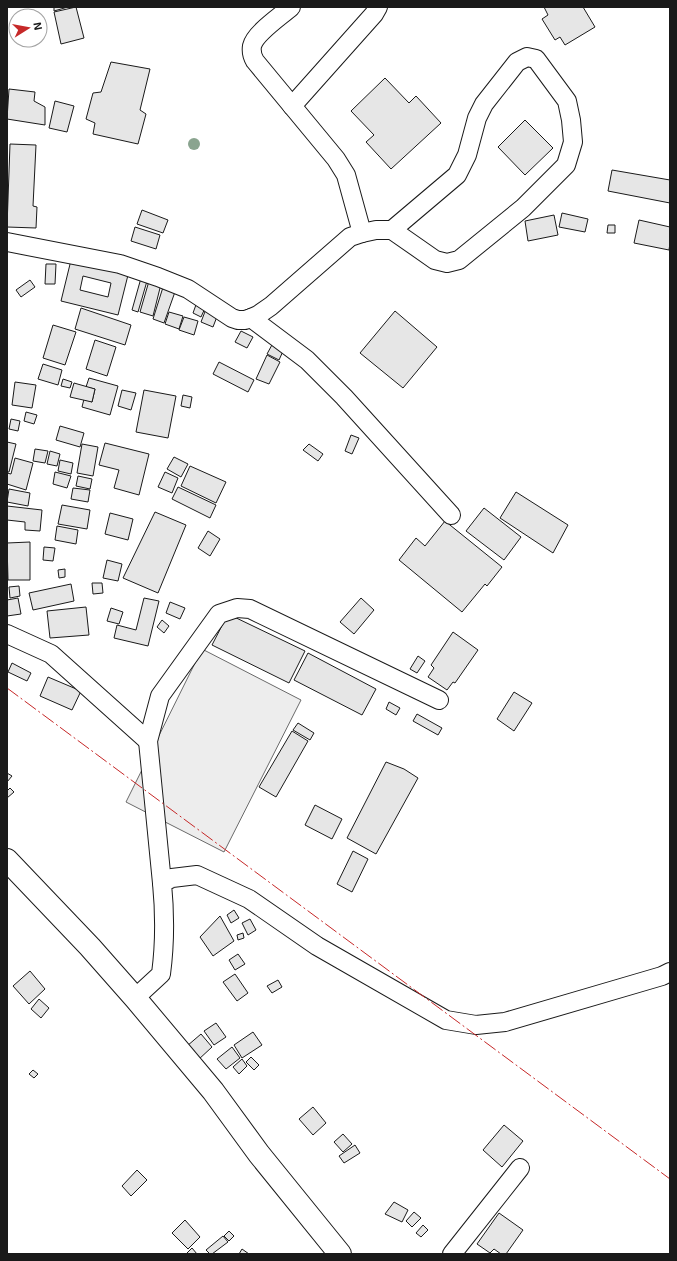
<svg xmlns="http://www.w3.org/2000/svg" width="677" height="1261" font-family="'Exo 2',sans-serif">
  <rect width="100%" height="100%" fill="#fff"/>
  <polygon fill="#ededed" stroke="#6a6a6a" points="202,649 301,700 224,852 126,802"/>
  <g fill="#e6e6e6" stroke="#1a1a1a" fill-rule="evenodd">
    <polygon points="54,7 68,7 54,11"/>
    <polygon points="76,7 84,38 61,44 54,12"/>
    <polygon points="544,7 583,7 595,27 565,45 560,37 555,40 542,19 548,15"/>
    <polygon points="111,62 150,69 140,110 146,114 138,144 93,134 95,123 86,119 93,93 101,92"/>
    <polygon points="385,78 409,103 416,96 441,123 391,169 366,142 374,135 351,111"/>
    <polygon points="9,89 35,92 34,101 45,107 45,125 7,119"/>
    <polygon points="55,101 74,106 67,132 49,128"/>
    <polygon points="525,120 553,148 525,175 498,147"/>
    <polygon points="10,144 36,145 33,206 37,207 36,228 7,227"/>
    <polygon points="612,170 670,180 670,203 608,191"/>
    <polygon points="142,210 168,220 163,233 137,224"/>
    <polygon points="562,213 588,219 585,232 559,227"/>
    <polygon points="554,215 558,235 528,241 525,221"/>
    <polygon points="639,220 670,227 670,243 669,250 634,243"/>
    <polygon points="608,225 615,225 615,233 607,233"/>
    <polygon points="135,227 160,235 156,249 131,241"/>
    <path d="M72,256L129,271L118,315L61,301ZM83,276L111,283L108,297L80,290Z"/>
    <polygon points="46,264 56,264 55,284 45,284"/>
    <polygon points="141,278 147,281 138,312 132,310"/>
    <polygon points="30,280 35,287 21,297 16,290"/>
    <polygon points="149,281 161,284 153,316 140,312"/>
    <polygon points="164,284 176,289 164,323 153,319"/>
    <polygon points="197,302 206,306 201,317 193,313"/>
    <polygon points="81,308 131,325 125,345 75,329"/>
    <polygon points="206,309 218,314 213,327 201,322"/>
    <polygon points="395,311 437,347 403,388 360,353"/>
    <polygon points="169,312 183,316 179,329 165,324"/>
    <polygon points="184,317 198,321 194,335 179,330"/>
    <polygon points="53,325 76,332 65,365 43,358"/>
    <polygon points="241,331 253,337 247,348 235,342"/>
    <polygon points="95,340 116,347 107,376 86,369"/>
    <polygon points="273,343 284,349 279,360 267,354"/>
    <polygon points="267,355 280,362 269,384 256,379"/>
    <polygon points="219,362 254,380 248,392 213,374"/>
    <polygon points="43,364 62,370 58,385 38,379"/>
    <polygon points="89,378 118,386 110,415 82,407 84,399 92,402 95,389 86,387"/>
    <polygon points="63,379 72,382 70,388 61,386"/>
    <polygon points="15,382 36,385 32,408 12,405"/>
    <polygon points="74,383 95,389 92,402 70,397"/>
    <polygon points="122,390 136,393 131,410 118,406"/>
    <polygon points="144,390 176,396 168,438 136,432"/>
    <polygon points="183,395 192,397 190,408 181,406"/>
    <polygon points="26,412 37,415 34,424 24,421"/>
    <polygon points="11,419 20,421 18,431 9,429"/>
    <polygon points="60,426 84,433 80,447 56,440"/>
    <polygon points="351,435 359,438 352,454 345,451"/>
    <polygon points="7,442 16,444 9,472 7,472"/>
    <polygon points="105,443 149,454 139,495 114,488 119,470 99,465"/>
    <polygon points="82,444 98,447 93,476 77,473"/>
    <polygon points="309,444 323,454 318,461 303,450"/>
    <polygon points="35,449 48,451 45,463 33,461"/>
    <polygon points="50,451 60,454 57,466 47,464"/>
    <polygon points="174,457 188,464 181,477 167,469"/>
    <polygon points="15,458 33,463 26,490 7,484 7,473 11,474"/>
    <polygon points="60,460 73,463 71,474 58,471"/>
    <polygon points="190,466 226,482 216,503 181,486"/>
    <polygon points="55,472 71,476 67,488 53,484"/>
    <polygon points="165,472 178,478 172,493 158,487"/>
    <polygon points="78,476 92,479 90,489 76,486"/>
    <polygon points="178,487 216,505 210,518 172,499"/>
    <polygon points="73,488 90,490 88,502 71,499"/>
    <polygon points="9,489 30,493 28,506 7,502"/>
    <polygon points="516,492 568,525 553,553 500,518"/>
    <polygon points="62,505 90,510 87,529 58,524"/>
    <polygon points="7,506 42,510 40,531 25,530 25,522 7,520"/>
    <polygon points="484,508 521,537 504,560 466,531"/>
    <polygon points="155,512 186,525 158,593 123,578"/>
    <polygon points="110,513 133,519 128,540 105,534"/>
    <polygon points="445,521 502,567 487,586 485,584 462,612 399,560 416,538 425,546"/>
    <polygon points="57,526 78,530 76,544 55,540"/>
    <polygon points="208,531 220,539 210,556 198,548"/>
    <polygon points="30,542 30,580 8,580 7,543"/>
    <polygon points="44,547 55,548 53,561 43,560"/>
    <polygon points="107,560 122,564 118,581 103,578"/>
    <polygon points="65,569 65,577 59,578 58,570"/>
    <polygon points="92,583 102,583 103,593 93,594"/>
    <polygon points="71,584 74,601 33,610 29,593"/>
    <polygon points="19,586 20,596 10,598 9,587"/>
    <polygon points="18,598 21,614 7,616 7,600"/>
    <polygon points="144,598 159,601 148,646 114,638 117,625 136,630"/>
    <polygon points="361,598 374,610 354,634 340,622"/>
    <polygon points="170,602 185,608 180,619 166,613"/>
    <polygon points="86,607 89,635 50,638 47,611"/>
    <polygon points="111,608 123,612 119,624 107,621"/>
    <polygon points="228,614 305,651 289,683 212,645"/>
    <polygon points="162,620 169,626 164,633 157,627"/>
    <polygon points="453,632 478,650 455,683 453,682 447,690 428,677 434,668 431,665"/>
    <polygon points="308,653 376,689 362,715 294,680"/>
    <polygon points="418,656 425,661 417,673 410,669"/>
    <polygon points="12,663 31,673 27,681 8,672"/>
    <polygon points="48,677 81,691 72,710 40,696"/>
    <polygon points="514,692 532,703 514,731 497,719"/>
    <polygon points="389,702 400,708 396,715 386,709"/>
    <polygon points="417,714 442,728 438,735 413,721"/>
    <polygon points="298,723 314,733 310,740 293,730"/>
    <polygon points="292,731 308,741 276,797 259,787"/>
    <polygon points="386,762 404,769 418,778 376,854 347,838"/>
    <polygon points="7,773 12,776 7,782"/>
    <polygon points="10,788 14,792 7,798 7,791"/>
    <polygon points="315,805 342,819 332,839 305,825"/>
    <polygon points="353,851 368,859 352,892 337,884"/>
    <polygon points="234,910 239,918 231,923 227,915"/>
    <polygon points="220,916 234,941 213,956 200,937"/>
    <polygon points="250,919 256,930 248,935 242,923"/>
    <polygon points="243,933 244,938 238,940 237,935"/>
    <polygon points="238,954 245,964 235,970 229,960"/>
    <polygon points="30,971 45,989 29,1004 13,986"/>
    <polygon points="235,974 248,993 237,1001 223,982"/>
    <polygon points="278,980 282,987 272,993 267,986"/>
    <polygon points="39,999 49,1008 41,1018 31,1009"/>
    <polygon points="216,1023 226,1037 214,1045 204,1031"/>
    <polygon points="253,1032 262,1045 242,1058 234,1045"/>
    <polygon points="201,1034 212,1047 198,1060 187,1046"/>
    <polygon points="232,1047 240,1058 226,1069 217,1059"/>
    <polygon points="251,1057 259,1065 254,1070 246,1062"/>
    <polygon points="242,1059 247,1066 239,1074 233,1067"/>
    <polygon points="33,1070 38,1074 34,1078 29,1074"/>
    <polygon points="313,1107 326,1123 313,1135 299,1119"/>
    <polygon points="504,1125 523,1141 502,1167 483,1150"/>
    <polygon points="343,1134 352,1144 343,1152 334,1142"/>
    <polygon points="355,1145 360,1153 344,1163 339,1156"/>
    <polygon points="137,1170 147,1180 131,1196 122,1186"/>
    <polygon points="394,1202 408,1210 402,1222 385,1214"/>
    <polygon points="414,1212 421,1218 412,1227 406,1221"/>
    <polygon points="499,1213 523,1230 506,1254 501,1254 494,1249 490,1253 477,1244"/>
    <polygon points="185,1220 200,1237 188,1249 172,1233"/>
    <polygon points="423,1225 428,1230 421,1237 416,1233"/>
    <polygon points="229,1231 234,1236 229,1241 224,1236"/>
    <polygon points="223,1236 228,1242 212,1254 210,1254 206,1250"/>
    <polygon points="192,1248 197,1254 186,1254"/>
    <polygon points="242,1249 249,1254 239,1254"/>
  </g>
  <g fill="none" stroke-linecap="round" stroke-linejoin="round">
    <defs>
      <g id="minor">
        <path d="M291,7C281,16 255,33 252,46C251,52 252,56 255,61L336,159L346,175L362,233"/>
        <polyline points="292,106 374,14 378,7"/>
        <polyline points="7,242 120,264 158,277 188,289 232,318 238,320 245,320 251,318 258,315 271,306 350,237 362,233 376,230 392,230 435,260 447,263 459,260 523,208 566,165 573,142 571,120 567,101 536,59 527,57 517,62 484,104 477,118 467,155 457,175 392,230"/>
        <polyline points="251,318 307,360 344,397 451,515"/>
        <polyline points="7,634 51,654 148,741"/>
        <polyline points="162,883 148,741 160,696 219,614 237,608 250,609 439,700"/>
        <path d="M135,998L161,974C165,944 165,914 162,883L172,878L197,875L249,899L317,946L446,1020L476,1025L505,1022L662,976L670,972"/>
        <polyline points="452,1254 520,1168"/>
      </g>
      <polyline id="trunk" points="7,860 90,947 135,998 213,1091 259,1154 340,1254"/>
    </defs>
    <use href="#minor" stroke="#1a1a1a" stroke-width="20"/>
    <use href="#trunk" stroke="#1a1a1a" stroke-width="24"/>
    <use href="#minor" stroke="#fff" stroke-width="18"/>
    <use href="#trunk" stroke="#fff" stroke-width="22"/>
    <polyline stroke="#c62828" stroke-width="1" stroke-dasharray="14 3 2 3" stroke-linecap="butt" points="7,688 670,1179"/>
  </g>
  <circle fill="#8aa48f" cx="194" cy="144" r="6"/>
  <rect width="677" height="1261" fill="none" stroke="#1a1a1a" stroke-width="16"/>
  <g transform="translate(28 28) rotate(79)"><circle r="19" fill="#ffffff" stroke="#a3a3a3"/>
  <path d="M0-3L7 15L0 10L-7 15Z" fill="#c62828"/>
  <text y="-6" font-size="11" font-weight="bold" text-anchor="middle" fill="#1a1a1a">N</text>
  </g>
</svg>
